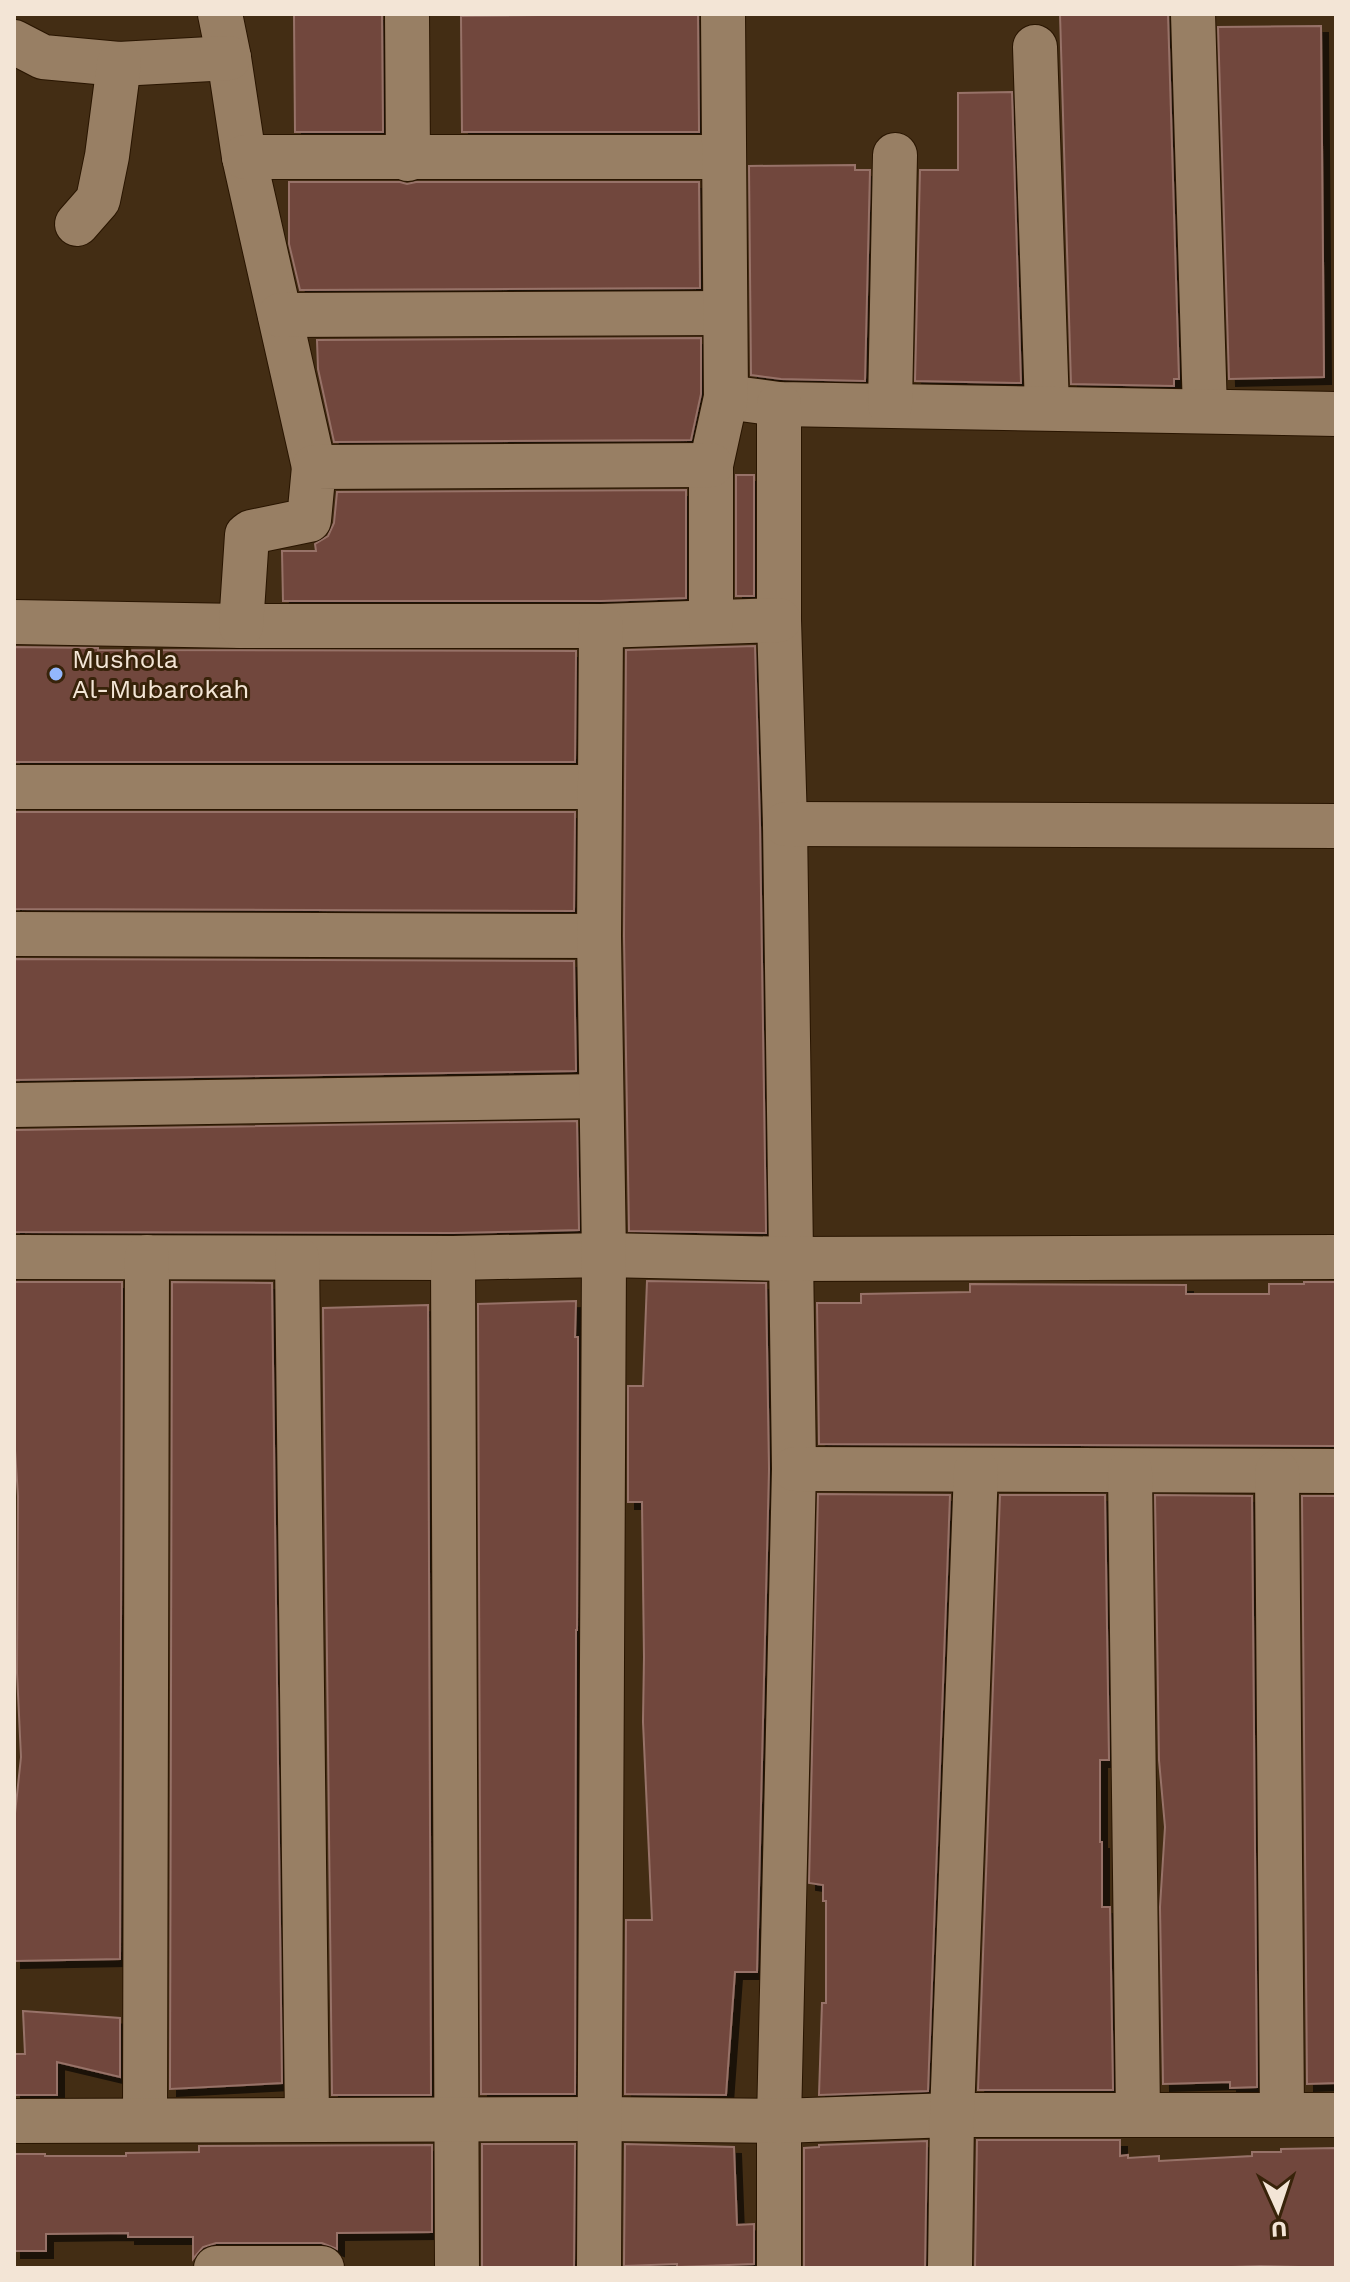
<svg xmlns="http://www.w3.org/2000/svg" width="1350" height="2282" font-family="'Work Sans',sans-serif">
  <defs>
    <filter id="shadow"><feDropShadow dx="7" dy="7" stdDeviation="0" flood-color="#0009"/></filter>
  </defs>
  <rect width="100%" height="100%" fill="#432d14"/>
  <g fill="#71473c" stroke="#977268" stroke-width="2" filter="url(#shadow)">
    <polygon points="294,14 382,14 383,132 295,132"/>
    <polygon points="626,14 698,14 699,132 462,132 461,16"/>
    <polygon points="1060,14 1168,14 1179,379 1174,379 1174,386 1071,384"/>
    <polygon points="1321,26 1324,377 1229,379 1218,27"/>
    <polygon points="1012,92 1021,383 915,381 920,170 958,170 958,93"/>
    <polygon points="855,165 855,170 870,170 865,381 781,379 751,375 749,166"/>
    <polygon points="289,182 400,182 407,184 416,182 699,182 700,288 300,290 289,244"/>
    <polygon points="701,338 701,394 691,440 334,442 318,369 317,340"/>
    <rect x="736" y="475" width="18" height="121"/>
    <polygon points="686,490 686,598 601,601 283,601 282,551 316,551 315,544 328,536 334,523 337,492"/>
    <polygon points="755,646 760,825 766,1233 629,1231 624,936 626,650"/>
    <polygon points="14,647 98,648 98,650 576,651 575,762 14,762"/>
    <polygon points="14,812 575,812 574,911 14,909"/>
    <polygon points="14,959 574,961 576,1071 14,1080"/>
    <polygon points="577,1121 579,1230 453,1233 14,1232 14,1130"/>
    <polygon points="647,1281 766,1283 769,1469 757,1972 735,1972 726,2095 625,2094 626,1920 652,1920 643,1722 644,1657 642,1502 628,1502 628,1386 643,1386"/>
    <polygon points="14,1282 122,1282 120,1959 14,1961 14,1823 21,1757 17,1673 18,1496 14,1435"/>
    <polygon points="172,1282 272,1283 282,2083 170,2089"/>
    <polygon points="1304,1282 1336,1282 1336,1446 819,1444 817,1303 861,1303 861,1294 970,1292 970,1284 1186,1285 1186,1294 1269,1294 1269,1284 1304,1284"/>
    <polygon points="576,1301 575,1337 578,1337 578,1359 577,1630 576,1630 575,2094 481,2094 478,1304"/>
    <polygon points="428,1305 431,2095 332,2095 323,1308"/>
    <polygon points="818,1494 950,1495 928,2091 819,2095 822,2003 826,2003 826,1901 823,1901 823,1885 809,1883"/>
    <polygon points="1000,1495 1105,1495 1109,1760 1100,1760 1100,1842 1102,1842 1102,1907 1110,1907 1113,2090 978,2090"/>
    <polygon points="1155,1495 1252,1496 1257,2087 1230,2088 1230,2082 1163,2084 1160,1907 1165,1827 1159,1760"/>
    <polygon points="1302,1496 1336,1496 1336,2083 1307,2084"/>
    <polygon points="23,2011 120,2018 120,2077 57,2062 57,2095 14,2095 14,2054 25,2054"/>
    <polygon points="977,2140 1120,2140 1120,2156 1128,2155 1128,2158 1159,2156 1159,2161 1252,2156 1252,2152 1281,2152 1281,2149 1336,2148 1336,2268 1260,2266 1203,2268 975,2268"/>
    <polygon points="927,2141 925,2268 804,2268 804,2148 819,2147 819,2145"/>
    <polygon points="482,2144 575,2144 574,2268 482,2268"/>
    <polygon points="625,2144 734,2147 737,2225 754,2224 754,2264 677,2267 677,2264 624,2266"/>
    <polygon points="432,2145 432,2232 337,2233 337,2249 322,2243 216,2243 203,2247 193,2259 193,2237 128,2237 128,2233 46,2234 46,2251 14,2251 14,2154 45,2154 45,2156 126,2156 126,2153 199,2152 199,2146"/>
  </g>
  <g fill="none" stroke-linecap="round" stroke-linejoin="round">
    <defs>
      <g id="minor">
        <polyline points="220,14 229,58 244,157 314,467"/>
        <polyline points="407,14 408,159"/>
        <polyline points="1193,14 1205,411"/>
        <polyline points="14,42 43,57 119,64 229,58"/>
        <polyline points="1035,47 1047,407"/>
        <polyline points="244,157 724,157"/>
        <polyline points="77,224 98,200 107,156 119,64"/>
        <polyline points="280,315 725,313"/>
        <polyline points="726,397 779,404 1336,414"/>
        <polyline points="779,404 779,620 785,824 794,1469 779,2121 779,2268"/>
        <polyline points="890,405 895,155"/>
        <polyline points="14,622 241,626 601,626 779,620"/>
        <polyline points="711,622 711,465 726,397 723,14"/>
        <polyline points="241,626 247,535 251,532 309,520 314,467 711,465"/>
        <polyline points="14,787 599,787"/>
        <polyline points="785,824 1336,826"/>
        <polyline points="14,934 599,936"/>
        <polyline points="14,1105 601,1096"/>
        <polyline points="14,1257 453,1258 604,1255 791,1259 1336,1257"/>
        <polyline points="297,1258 307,2119"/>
        <polyline points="453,1258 457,2268"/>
        <polyline points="794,1469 1336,1471"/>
        <polyline points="1130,1471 1138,2115"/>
        <polyline points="1277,1472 1282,2115"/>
        <polyline points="145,2120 147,1257"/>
        <polyline points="14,2121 600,2119 779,2121 952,2115 1336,2115"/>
        <polyline points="216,2268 322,2268"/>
        <polyline points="599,2268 604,1255 599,936 601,626"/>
        <polyline points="950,2268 952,2115 976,1470"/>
      </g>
    </defs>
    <use href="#minor" stroke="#291500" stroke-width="46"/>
    <use href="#minor" stroke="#987f64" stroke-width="44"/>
  </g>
  <circle fill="#93b7fd" stroke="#38230a" stroke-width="3" cx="56" cy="674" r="8"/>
  <g text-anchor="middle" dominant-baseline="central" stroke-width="6" stroke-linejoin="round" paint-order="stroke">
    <g font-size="26" fill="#f3e5d6" stroke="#38230a" text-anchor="start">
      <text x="72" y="659">Mushola<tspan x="72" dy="30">Al-Mubarokah</tspan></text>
    </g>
  </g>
  <rect width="1350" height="2282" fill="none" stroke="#f3e5d6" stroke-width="32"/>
  <g transform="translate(1278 2210) rotate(177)" stroke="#38230a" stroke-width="6" paint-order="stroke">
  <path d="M0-6L14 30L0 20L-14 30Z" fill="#f3e5d6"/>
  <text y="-12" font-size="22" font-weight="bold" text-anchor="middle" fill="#f3e5d6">U</text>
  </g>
</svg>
